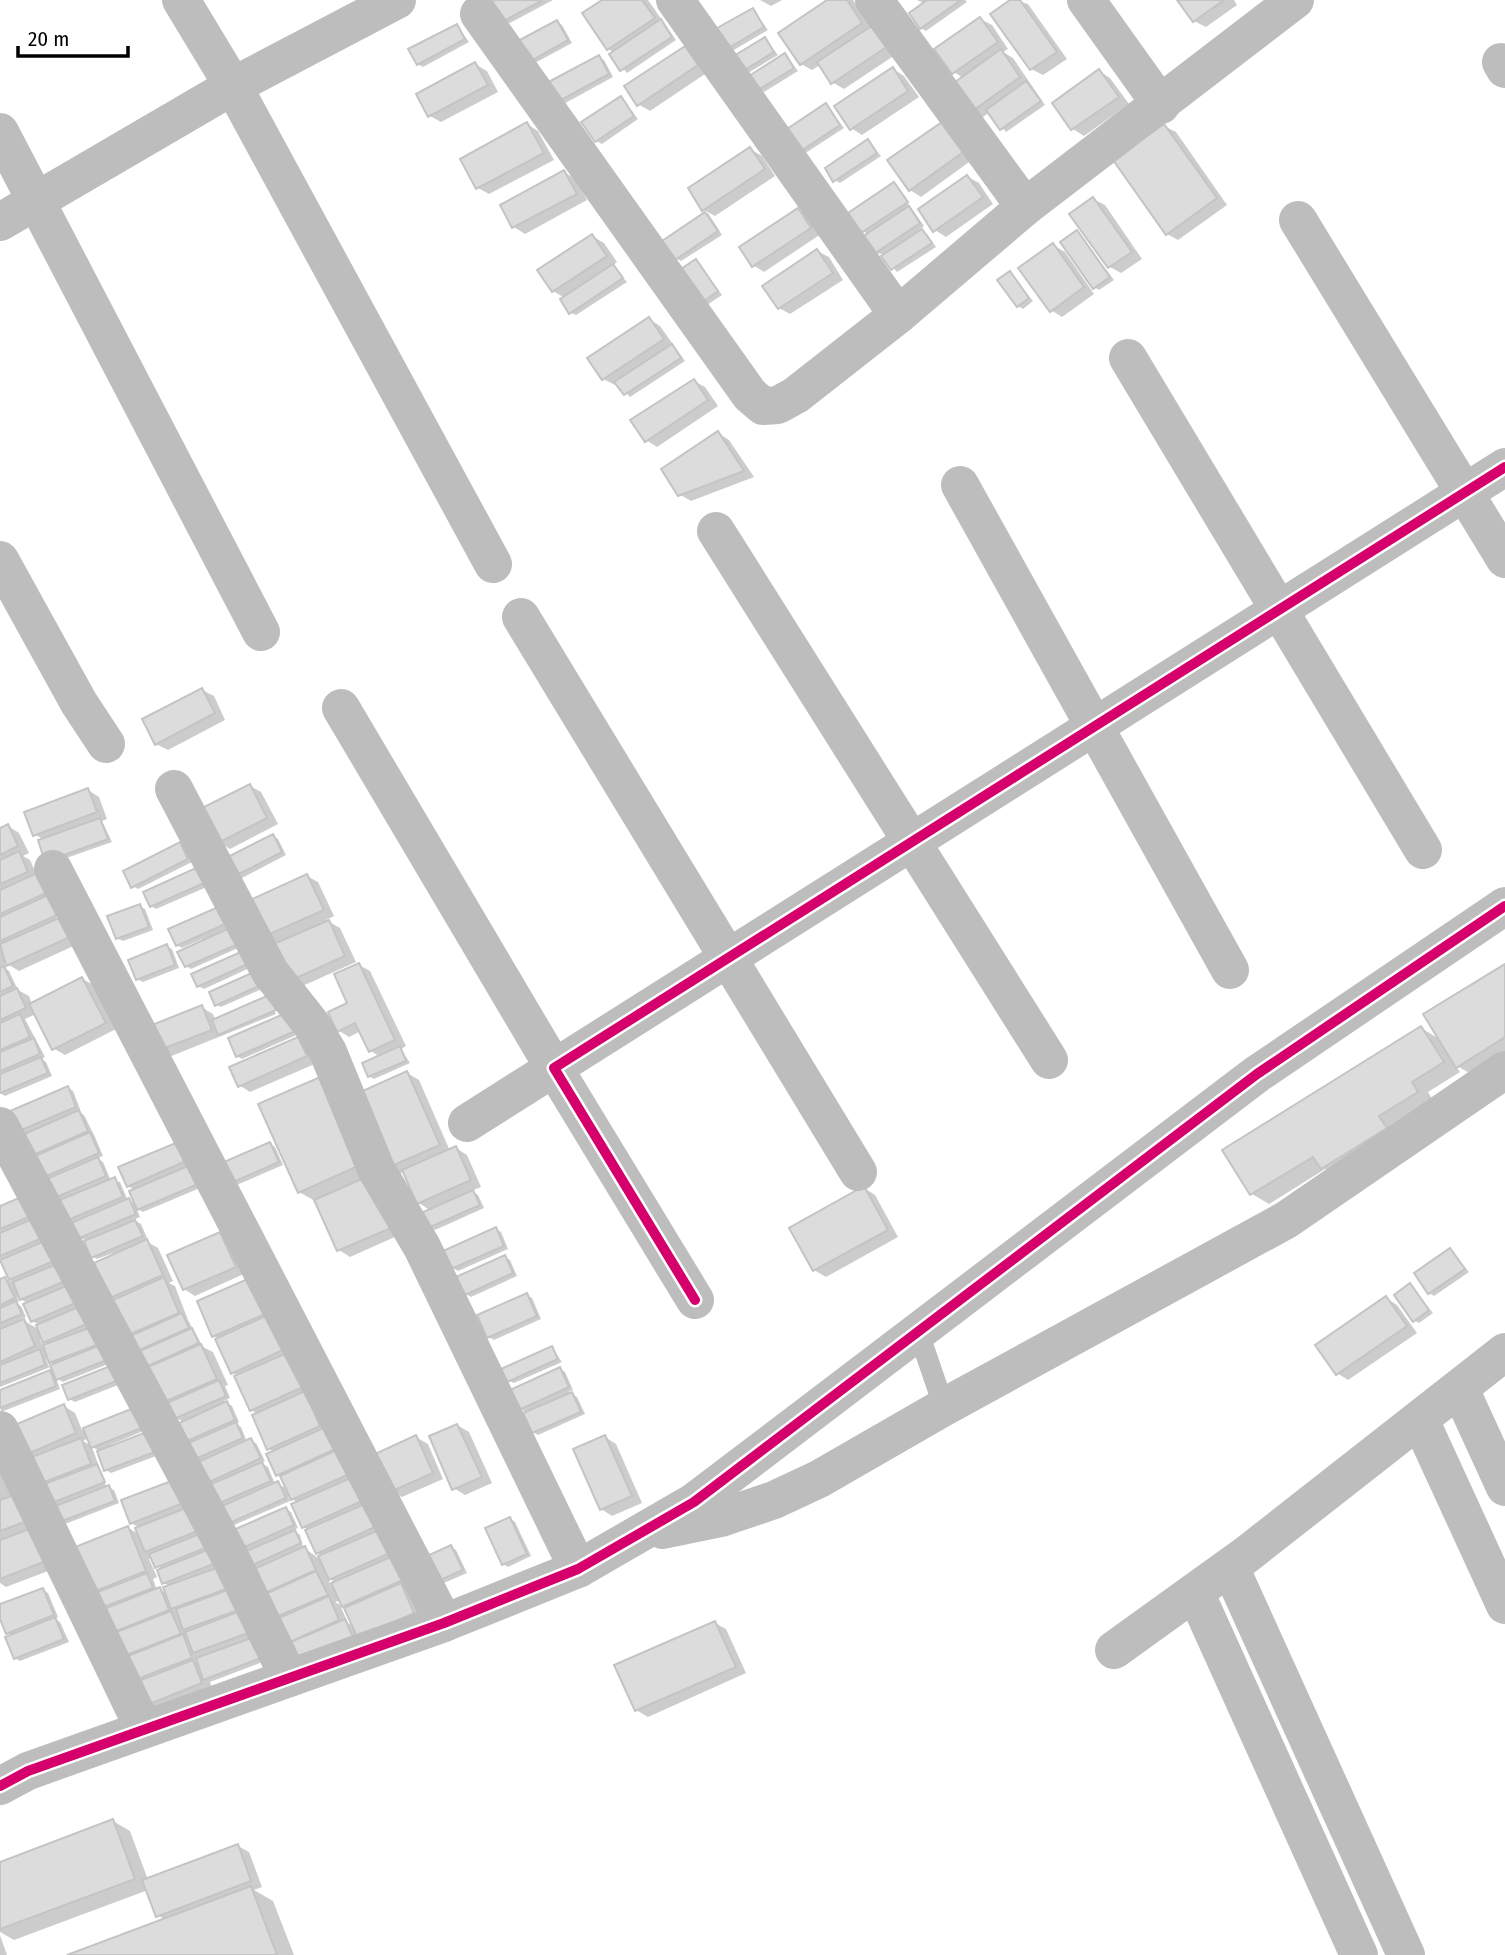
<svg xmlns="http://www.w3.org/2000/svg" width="1505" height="1955" font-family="'Fira Sans Condensed',sans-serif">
  <rect width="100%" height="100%" fill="#fff"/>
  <g fill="#0003" fill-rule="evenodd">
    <polygon points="498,0 553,0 504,26"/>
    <polygon points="605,0 648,0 676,40 627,73 611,54 614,52 608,49"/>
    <polygon points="760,0 782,0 771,6"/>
    <polygon points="830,0 853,0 872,28 898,53 844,89 832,82 820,65 812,70 801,64"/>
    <polygon points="917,0 965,0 967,2 926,31 921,28 925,4"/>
    <polygon points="1013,0 1028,4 1067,59 1043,75 1031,69"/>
    <polygon points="1180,0 1234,0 1237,5 1206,27 1194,21"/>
    <polygon points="753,10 768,30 727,54"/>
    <polygon points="980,19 992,25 1008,49 1003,52 1013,58 1045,105 1006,132 990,112 983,117 972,111 963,78 954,72"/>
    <polygon points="557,22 562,25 572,43 533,64 528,61"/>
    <polygon points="457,26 469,42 423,67 418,64"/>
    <polygon points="765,39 778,55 748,73 743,70"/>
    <polygon points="685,48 708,72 650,111 638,104"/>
    <polygon points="785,55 798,71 764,92 759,89"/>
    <polygon points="599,57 604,60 613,77 558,107 553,104"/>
    <polygon points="475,64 487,71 498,92 441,122 430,116"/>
    <polygon points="893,69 904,76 919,97 862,135 851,128"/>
    <polygon points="1099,71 1110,78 1129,104 1084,136 1073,129 1054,103"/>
    <polygon points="621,98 638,119 602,144 596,141"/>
    <polygon points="826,105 844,128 804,154 799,151"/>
    <polygon points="945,122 976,157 921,197 910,190"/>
    <polygon points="527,124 538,131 554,160 489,194 478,188"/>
    <polygon points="1164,126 1176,132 1227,205 1178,240 1167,234"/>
    <polygon points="868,142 881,156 840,183 835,180"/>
    <polygon points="750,149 762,156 775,176 715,216 704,210"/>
    <polygon points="564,172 575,179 587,200 525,234 514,227"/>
    <polygon points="968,177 979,183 993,204 946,237 935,230"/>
    <polygon points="895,185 924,226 919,230 927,234 936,247 897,272 882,254 875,253 869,235 863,231"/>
    <polygon points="1093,199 1105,205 1142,259 1121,273 1110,267"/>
    <polygon points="798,210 809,216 821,234 764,272 753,265"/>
    <polygon points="708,213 722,235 681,261 676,258 665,241"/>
    <polygon points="1077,232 1114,280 1099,290 1094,287"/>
    <polygon points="592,236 604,243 617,262 612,266 627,282 576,315 571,313 565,298 553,291"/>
    <polygon points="1053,245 1065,252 1094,294 1062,317 1051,310"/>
    <polygon points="817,251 829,257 843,280 790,314 779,308"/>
    <polygon points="696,261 722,295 707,305"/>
    <polygon points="1010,273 1033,301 1023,309 1018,306"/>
    <polygon points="649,319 660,326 685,361 630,397 617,383 615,385 603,379"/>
    <polygon points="694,381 705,387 718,406 657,447 646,440"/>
    <polygon points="718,433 729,440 754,477 691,501 679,494"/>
    <polygon points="202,690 214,696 225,720 168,750 156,744"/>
    <polygon points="250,786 261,792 278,824 230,849 219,842"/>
    <polygon points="88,790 99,797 107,819 102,821 112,842 52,863 43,839 34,834"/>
    <polygon points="8,826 19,833 29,853 23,856 30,860 59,924 80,943 19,971 4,962 4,968 9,971 18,990 29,996 32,1004 82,979 94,985 116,1029 65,1055 53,1048 36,1014 25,1019 45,1057 41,1059 46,1062 52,1076 5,1096 0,1093 0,830"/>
    <polygon points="272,836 278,839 286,855 238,880 232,877"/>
    <polygon points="180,844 185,847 192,862 138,889 133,886"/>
    <polygon points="198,869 209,886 156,909 151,906"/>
    <polygon points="307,876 318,882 334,916 326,920 340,928 356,962 298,988 279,944 265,935"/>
    <polygon points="139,906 145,909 153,930 123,941 117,938"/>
    <polygon points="225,906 247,944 191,969 186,966 203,942 202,939 182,948 177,945"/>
    <polygon points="167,946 172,949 179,968 143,982 137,979"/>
    <polygon points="244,952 254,966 204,989 198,986"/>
    <polygon points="359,965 370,971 406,1046 401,1049 410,1063 374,1079 369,1076 380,1057 371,1051 361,1031 349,1037 338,1030 350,1004"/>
    <polygon points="1505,966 1505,1057 1475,1076 1455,1065 1460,1072 1428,1092 1434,1102 1339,1178 1325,1169 1269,1204 1252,1194 1421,1028 1441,1040"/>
    <polygon points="260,971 271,985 221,1007 216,1004"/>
    <polygon points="269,998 276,1014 169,1057 158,1050 201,1007 213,1014 216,1021"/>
    <polygon points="292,1018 299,1034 242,1059 237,1056"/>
    <polygon points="309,1045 317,1063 250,1092 239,1085 231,1068"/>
    <polygon points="407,1073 419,1080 450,1151 456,1148 467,1155 481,1187 471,1191 478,1195 484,1208 435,1230 430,1227 431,1211 419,1203 405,1171 393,1177 406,1232 350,1257 339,1250 317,1202 299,1192 351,1099"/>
    <path d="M68,1088L73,1091L80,1109L77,1111L84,1115L95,1137L103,1156L97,1158L103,1162L111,1181L120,1182L128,1201L136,1204L135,1190L128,1186L178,1144L190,1164L185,1166L193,1171L200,1188L143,1212L136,1208L140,1217L133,1220L141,1224L147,1238L144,1240L158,1248L173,1281L169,1283L175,1286L188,1320L203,1347L213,1352L228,1385L225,1386L230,1398L224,1401L232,1406L239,1422L236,1424L241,1427L247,1442L256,1443L265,1461L261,1463L268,1467L275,1484L287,1488L283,1478L277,1474L274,1452L269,1449L258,1414L251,1410L219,1339L214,1336L250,1280L424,1620L310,1674L241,1548L286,1509L291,1512L298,1528L293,1530L300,1535L303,1547L318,1558L323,1556L317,1553L309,1530L303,1527L298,1503L288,1496L290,1501L234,1525L186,1440L184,1422L176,1418L117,1300L111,1297L113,1253L97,1259L92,1256L85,1240L79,1238L43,1176L28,1134L20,1129ZM327,1577L337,1583L331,1586ZM341,1600L346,1608L355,1627L348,1623L340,1605L335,1602Z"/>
    <polygon points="270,1144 275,1147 283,1165 232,1187 227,1184"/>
    <polygon points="864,1188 875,1195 898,1237 826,1277 814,1270"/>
    <path d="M28,1196L121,1359L63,1382L56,1378L60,1389L1,1412L0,1392L50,1372L57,1376L53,1366L0,1387V1281L5,1279L11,1282L0,1261V1208ZM17,1297L29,1304L32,1321L40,1325V1330L21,1319L26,1317L21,1306L15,1303L19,1301ZM40,1339L50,1345L43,1347ZM46,1359L56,1365L49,1367Z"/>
    <polygon points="496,1229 501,1232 508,1249 458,1271 453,1268"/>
    <polygon points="220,1234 246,1273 195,1296 184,1289"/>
    <polygon points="1450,1250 1469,1272 1434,1296 1429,1293"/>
    <polygon points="504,1257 510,1260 517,1276 471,1297 466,1294"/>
    <polygon points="1410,1285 1433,1313 1419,1323 1414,1320"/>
    <polygon points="527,1295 532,1298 541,1319 494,1340 489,1337"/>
    <polygon points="1386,1298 1397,1305 1417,1333 1348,1380 1337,1373"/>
    <polygon points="552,1348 562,1362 514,1383 508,1380"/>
    <polygon points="123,1363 133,1379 75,1402 69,1399"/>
    <polygon points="560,1369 565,1372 573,1390 568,1392 577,1397 585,1414 538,1435 533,1432 528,1413 520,1409"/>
    <path d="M64,1406L75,1413L82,1430L141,1407L153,1427L110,1445L111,1448L164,1453L111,1473L106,1470L98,1450L92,1447L106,1486L114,1490L119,1503L60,1526L24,1454ZM89,1438L92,1446L83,1441Z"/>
    <polygon points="457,1425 469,1432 492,1483 465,1495 454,1488"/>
    <polygon points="0,1435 56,1568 6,1587 0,1583"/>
    <polygon points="416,1437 428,1444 443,1479 402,1497 391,1491"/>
    <polygon points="605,1437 616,1444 642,1503 612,1516 601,1509"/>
    <path d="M179,1480L265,1661L210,1682L213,1690L150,1714L92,1594L128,1528L139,1534L140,1528L131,1523ZM152,1557L162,1570L164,1583L170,1586L168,1593L157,1590L153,1579L157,1577L149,1559Z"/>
    <polygon points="510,1519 515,1522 531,1556 508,1567 503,1564"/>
    <polygon points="451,1547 456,1550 467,1573 444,1583 439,1580"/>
    <polygon points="43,1590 48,1593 58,1617 54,1619 60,1622 69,1642 20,1661 15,1658 13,1636 7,1632 0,1606"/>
    <polygon points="715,1623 726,1629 746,1673 648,1717 636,1710"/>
    <polygon points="113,1821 130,1831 148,1880 238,1846 249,1852 262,1887 254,1890 273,1901 294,1955 72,1955 165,1920 158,1915 148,1890 14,1940 0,1932 0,1863"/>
    <polygon points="0,1935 7,1955 0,1955"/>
  </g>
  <g fill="#dcdcdc" stroke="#c4c4c4" stroke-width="2">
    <polygon points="495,0 543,0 498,24 487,4"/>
    <polygon points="602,0 642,0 655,18 607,50 582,13"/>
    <polygon points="827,0 847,0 862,23 800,65 778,33"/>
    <polygon points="927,0 961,0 920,29 909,13"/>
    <polygon points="1010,0 1020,0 1057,52 1030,70 990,14"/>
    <polygon points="1177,0 1224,0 1193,22"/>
    <polygon points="753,8 764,27 720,53 708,33"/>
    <polygon points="980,17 998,42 952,74 934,49"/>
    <polygon points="661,19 672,37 620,71 609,54"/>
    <polygon points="557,20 568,40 527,63 516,42"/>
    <polygon points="457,24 465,39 417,65 408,49"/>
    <polygon points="873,25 888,46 831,84 817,62"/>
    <polygon points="765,37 774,52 741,72 732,57"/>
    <polygon points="685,46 698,65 637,106 624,86"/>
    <polygon points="1001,49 1020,77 971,112 951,85"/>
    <polygon points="785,53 794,68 758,90 749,76"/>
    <polygon points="599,55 609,74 552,105 541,86"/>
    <polygon points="475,62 488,85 428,117 416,94"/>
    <polygon points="893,67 908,91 850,130 834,106"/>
    <polygon points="1099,69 1119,97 1071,130 1052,103"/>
    <polygon points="1026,81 1041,101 1000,130 986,110"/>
    <polygon points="621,96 634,116 595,142 581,122"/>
    <polygon points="826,103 840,125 798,153 784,131"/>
    <polygon points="945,120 966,150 909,191 887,160"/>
    <polygon points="527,122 544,153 476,189 460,159"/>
    <polygon points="1164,124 1217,198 1166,235 1113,160"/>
    <polygon points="868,139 877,153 833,182 825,168"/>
    <polygon points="750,147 765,169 702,211 688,188"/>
    <polygon points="564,170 577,194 512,228 500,205"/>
    <polygon points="967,175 983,197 933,232 918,209"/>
    <polygon points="894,182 908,202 861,233 848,213"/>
    <polygon points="1093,197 1132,252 1108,268 1069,214"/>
    <polygon points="909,206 920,223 874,254 862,237"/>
    <polygon points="798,208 811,228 752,267 739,247"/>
    <polygon points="705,212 718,231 675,260 662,241"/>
    <polygon points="922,229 932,243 891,270 881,256"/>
    <polygon points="1077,230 1110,277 1093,289 1060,242"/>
    <polygon points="592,234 607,256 552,292 537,270"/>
    <polygon points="1053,243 1084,287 1050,312 1018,268"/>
    <polygon points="817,249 833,273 778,309 762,286"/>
    <polygon points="696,259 718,291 700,304 678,271"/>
    <polygon points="613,264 623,278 569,314 560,299"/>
    <polygon points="1010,271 1029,298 1017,307 997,280"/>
    <polygon points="649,317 664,339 602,380 587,358"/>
    <polygon points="672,344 681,358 624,395 614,382"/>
    <polygon points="694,379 708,400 645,442 630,420"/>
    <polygon points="718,431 744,471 678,496 661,469"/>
    <polygon points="202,688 215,713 155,745 142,719"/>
    <polygon points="250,784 267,818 218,843 200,809"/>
    <polygon points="88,788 97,812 33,836 24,812"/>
    <polygon points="100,818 108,839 45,862 38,840"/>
    <polygon points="8,824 18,846 0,855 0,828"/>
    <polygon points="273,834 282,852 231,878 222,860"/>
    <polygon points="180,842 188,859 131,888 123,871"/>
    <polygon points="19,851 28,872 0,884 0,860"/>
    <polygon points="198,867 204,883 150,907 143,892"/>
    <polygon points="37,873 46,893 0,914 0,890"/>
    <polygon points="307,874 324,910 263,937 248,901"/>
    <polygon points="48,895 57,915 0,941 0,917"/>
    <polygon points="140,904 149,927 116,939 107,916"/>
    <polygon points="225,904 232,921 176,946 168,929"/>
    <polygon points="61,917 70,937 6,966 0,944"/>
    <polygon points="329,920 345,956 285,983 269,946"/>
    <polygon points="236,925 243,942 185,967 177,952"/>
    <polygon points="167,944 175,965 136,980 128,960"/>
    <polygon points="245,950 250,963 197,987 191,974"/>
    <polygon points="359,963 395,1040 369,1052 355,1023 337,1032 328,1012 347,1003 334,974"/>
    <polygon points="1505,964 1505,1037 1456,1068 1423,1014"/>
    <polygon points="4,966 13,986 0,992 0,968"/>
    <polygon points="261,969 267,982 215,1006 209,992"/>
    <polygon points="82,977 106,1023 52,1050 29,1004"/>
    <polygon points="17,988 26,1008 0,1020 0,996"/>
    <polygon points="269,995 276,1010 218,1035 212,1020"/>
    <polygon points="202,1005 212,1030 157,1051 147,1027"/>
    <polygon points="286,1013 295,1031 236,1057 228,1038"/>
    <polygon points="20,1014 30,1037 0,1050 0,1023"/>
    <polygon points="1421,1026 1444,1062 1412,1082 1418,1092 1379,1116 1387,1128 1321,1169 1313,1157 1250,1195 1222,1150"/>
    <polygon points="298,1037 307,1056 238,1087 229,1067"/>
    <polygon points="34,1038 40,1054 0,1071 0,1052"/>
    <polygon points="400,1046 406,1061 368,1077 362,1063"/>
    <polygon points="41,1057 48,1073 0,1093 0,1074"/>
    <polygon points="407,1071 440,1145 380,1171 347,1098"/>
    <polygon points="327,1074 367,1162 298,1193 258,1104"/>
    <polygon points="68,1086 76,1107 19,1131 10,1111"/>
    <polygon points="79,1110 88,1131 31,1156 22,1135"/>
    <polygon points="90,1132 99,1153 42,1178 33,1157"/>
    <polygon points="178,1142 186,1161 127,1187 118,1167"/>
    <polygon points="270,1142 279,1162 226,1185 217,1165"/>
    <polygon points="456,1146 471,1180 417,1204 402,1170"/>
    <polygon points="98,1157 106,1176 52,1199 44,1180"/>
    <polygon points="188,1166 196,1185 137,1210 129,1191"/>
    <polygon points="373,1174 396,1226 337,1251 314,1200"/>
    <polygon points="115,1177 123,1197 63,1222 55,1202"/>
    <polygon points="864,1186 888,1230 813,1271 789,1228"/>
    <polygon points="473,1190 480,1205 428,1228 421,1213"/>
    <polygon points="28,1194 36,1214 0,1229 0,1206"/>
    <polygon points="129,1198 136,1214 77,1239 71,1223"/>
    <polygon points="39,1216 47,1236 0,1256 0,1233"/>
    <polygon points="135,1220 143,1236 91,1258 84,1241"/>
    <polygon points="496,1227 504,1246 451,1269 443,1251"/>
    <polygon points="220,1232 236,1267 183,1290 167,1255"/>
    <polygon points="54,1237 63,1257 9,1280 0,1260"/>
    <polygon points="147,1239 163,1275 110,1298 94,1263"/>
    <polygon points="1450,1248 1465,1269 1428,1294 1414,1273"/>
    <polygon points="505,1255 513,1273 465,1295 456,1277"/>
    <polygon points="67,1260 75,1277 20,1300 13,1282"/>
    <polygon points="5,1277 15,1298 0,1305 0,1279"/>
    <polygon points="164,1277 179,1313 126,1336 111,1301"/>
    <polygon points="250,1278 265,1314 212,1337 197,1301"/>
    <polygon points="78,1281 85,1299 31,1322 23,1304"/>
    <polygon points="1410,1283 1429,1310 1413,1322 1394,1295"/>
    <polygon points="527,1293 537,1316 487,1338 477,1315"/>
    <polygon points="1386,1296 1407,1326 1336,1375 1315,1345"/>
    <polygon points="16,1301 22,1314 0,1323 0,1308"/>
    <polygon points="90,1302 98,1319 43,1343 36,1325"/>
    <polygon points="182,1313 189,1328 137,1351 130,1336"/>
    <polygon points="268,1315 283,1350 231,1374 215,1339"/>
    <polygon points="24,1319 35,1346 0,1362 0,1329"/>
    <polygon points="100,1324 107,1341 49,1363 43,1345"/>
    <polygon points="192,1328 199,1343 146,1367 140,1351"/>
    <polygon points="111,1341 117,1356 56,1380 50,1365"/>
    <polygon points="201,1344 217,1379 164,1402 148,1367"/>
    <polygon points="552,1346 558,1359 507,1382 501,1369"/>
    <polygon points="40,1349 45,1365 0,1383 0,1365"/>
    <polygon points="287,1353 303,1387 250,1411 234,1376"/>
    <polygon points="123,1361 129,1376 68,1400 62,1385"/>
    <polygon points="560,1367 569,1387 519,1410 510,1390"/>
    <polygon points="50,1370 56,1386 0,1408 0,1390"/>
    <polygon points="219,1380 226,1396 174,1419 167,1403"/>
    <polygon points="305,1391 320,1426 267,1450 252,1415"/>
    <polygon points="572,1392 581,1412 532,1433 523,1413"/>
    <polygon points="227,1401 235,1420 185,1442 177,1424"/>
    <polygon points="64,1404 76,1433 23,1456 10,1427"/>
    <polygon points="141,1405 149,1425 91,1448 83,1428"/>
    <polygon points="236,1422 243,1438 193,1460 186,1444"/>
    <polygon points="457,1424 482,1477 452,1490 429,1436"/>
    <polygon points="330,1425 340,1447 276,1476 266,1454"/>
    <polygon points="152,1430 160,1450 104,1471 97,1451"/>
    <polygon points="416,1435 433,1473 390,1492 373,1455"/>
    <polygon points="605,1435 632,1496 600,1510 573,1449"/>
    <polygon points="81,1438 91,1464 34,1486 24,1460"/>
    <polygon points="251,1438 261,1458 205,1484 196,1463"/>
    <polygon points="341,1448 352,1473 291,1500 280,1476"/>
    <polygon points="262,1462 271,1481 215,1505 207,1486"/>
    <polygon points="97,1464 105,1482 42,1507 34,1488"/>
    <polygon points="353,1477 364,1500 302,1528 291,1504"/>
    <polygon points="179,1478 188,1501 130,1524 121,1500"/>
    <polygon points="278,1481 286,1498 227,1524 220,1507"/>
    <polygon points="109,1485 115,1501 54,1524 48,1509"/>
    <polygon points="19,1493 30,1520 0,1531 0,1500"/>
    <polygon points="367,1503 377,1526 316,1554 305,1530"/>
    <polygon points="191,1506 200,1530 145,1552 135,1528"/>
    <polygon points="286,1507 294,1525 240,1549 231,1531"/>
    <polygon points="510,1517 527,1554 502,1565 485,1528"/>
    <polygon points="128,1526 146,1571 88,1594 70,1549"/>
    <polygon points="32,1528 46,1561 0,1579 0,1540"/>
    <polygon points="295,1530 301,1543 246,1568 240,1554"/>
    <polygon points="379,1530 390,1553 329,1580 318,1556"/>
    <polygon points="202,1533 208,1547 155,1568 149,1554"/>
    <polygon points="451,1545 463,1570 438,1581 427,1556"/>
    <polygon points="305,1546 316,1570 258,1596 248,1572"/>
    <polygon points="210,1549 216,1563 162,1584 157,1570"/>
    <polygon points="393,1556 403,1580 342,1607 331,1583"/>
    <polygon points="222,1566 229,1588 171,1609 163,1587"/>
    <polygon points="316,1571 328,1595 269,1620 259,1597"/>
    <polygon points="147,1573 153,1588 96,1610 90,1595"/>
    <polygon points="401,1583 414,1613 358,1639 344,1608"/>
    <polygon points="160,1587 169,1610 104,1636 94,1613"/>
    <polygon points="43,1588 54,1615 6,1634 0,1619 0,1604"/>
    <polygon points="233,1588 241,1609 183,1630 176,1609"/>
    <polygon points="329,1596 339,1620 281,1646 270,1622"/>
    <polygon points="243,1610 251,1632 193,1653 185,1632"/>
    <polygon points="171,1611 181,1634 116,1659 106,1636"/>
    <polygon points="55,1617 64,1639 14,1659 5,1637"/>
    <polygon points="345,1619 355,1642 297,1669 286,1644"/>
    <polygon points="715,1621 736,1667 635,1711 614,1665"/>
    <polygon points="183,1634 192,1658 127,1683 118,1660"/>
    <polygon points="254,1637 261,1658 203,1680 196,1658"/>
    <polygon points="193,1660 202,1683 137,1709 128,1685"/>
    <polygon points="113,1819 135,1879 0,1929 0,1862"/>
    <polygon points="238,1844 251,1881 156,1917 142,1880"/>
    <polygon points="251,1886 277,1955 67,1955"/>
  </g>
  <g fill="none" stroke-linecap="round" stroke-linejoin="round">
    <polyline stroke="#bdbdbd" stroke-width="21" points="918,1331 944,1407"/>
    <g stroke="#bdbdbd" stroke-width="38">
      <polyline points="181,0 233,86 493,564"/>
      <polyline points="675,0 898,315"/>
      <polyline points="874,0 1025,207"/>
      <polyline points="1086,0 1161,105"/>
      <polyline points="479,14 750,395 763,406 778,405 796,395 898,315 1025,207 1295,0"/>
      <polyline points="1501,62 1505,69"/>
      <polyline points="0,132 261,632"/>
      <polyline points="1298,220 1505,559"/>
      <polyline points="0,222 233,86 397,0"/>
      <polyline points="1128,358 1423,850"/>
      <polyline points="960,485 1230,970"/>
      <polyline points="716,531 1049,1060"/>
      <polyline points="0,560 79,703 106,744"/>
      <polyline points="521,617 858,1172"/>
      <polyline points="341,708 554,1068 467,1123"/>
      <polyline points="174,789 270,972 312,1025 328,1052 376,1169 422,1247 578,1569"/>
      <polyline points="53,869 444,1623"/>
      <polyline points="0,1126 230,1557 289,1678"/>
      <polyline points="695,1300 554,1068 1505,467"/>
      <polyline points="1460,1389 1505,1487"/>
      <polyline points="1420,1420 1505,1605"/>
      <polyline points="0,1430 144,1729"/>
      <polyline points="663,1530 721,1518 774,1500 819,1479 944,1407 1286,1220 1505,1070"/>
      <polyline points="1230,1567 1406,1955"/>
      <polyline points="1195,1592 1359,1955"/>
      <polyline points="1114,1650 1246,1555 1505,1352"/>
      <polyline points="0,1786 28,1771 444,1623 578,1569 694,1502 1257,1074 1505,906"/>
    </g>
    <defs>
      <g id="cycleway">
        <polyline points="695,1300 554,1068 1505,467"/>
        <polyline points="0,1786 28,1771 444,1623 578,1569 694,1502 1257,1074 1505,906"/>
      </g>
    </defs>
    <use href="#cycleway" stroke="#fff" stroke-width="15"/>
    <use href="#cycleway" stroke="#d6006c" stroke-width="10"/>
  </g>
  <path d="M18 46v10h110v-10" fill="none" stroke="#000000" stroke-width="3.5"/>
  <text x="28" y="46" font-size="21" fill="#000000" stroke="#ffffff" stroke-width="5" paint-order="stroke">20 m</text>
</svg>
